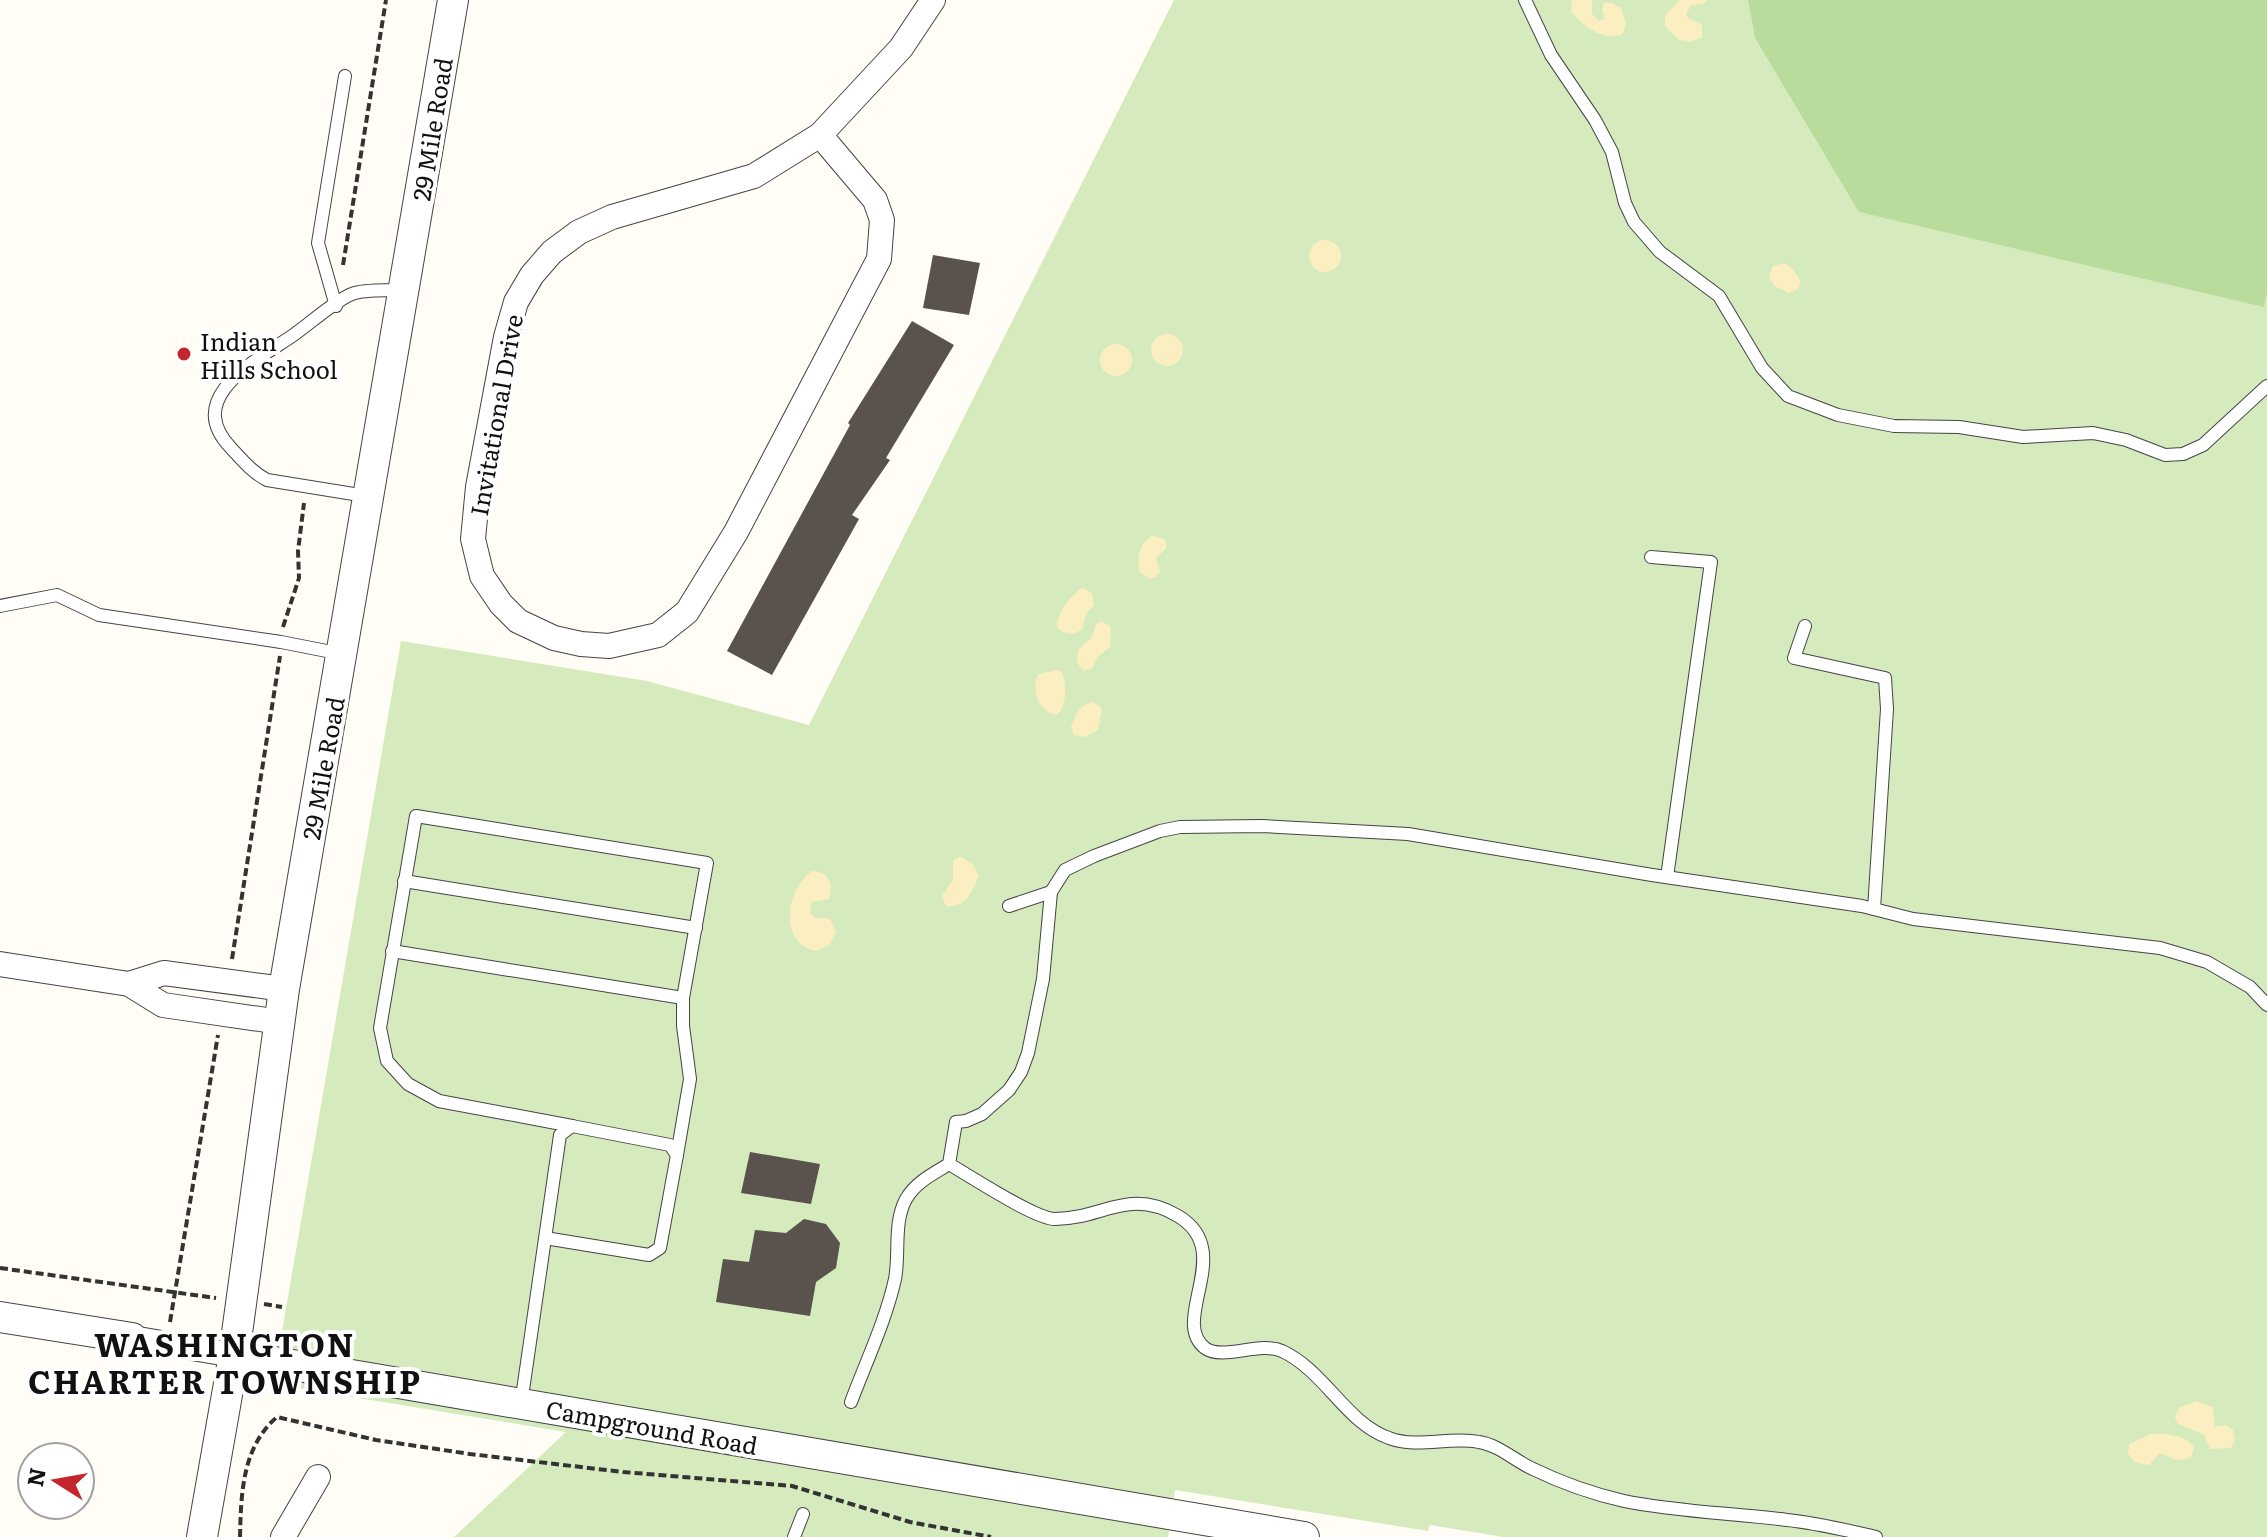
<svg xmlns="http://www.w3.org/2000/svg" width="2267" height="1537" font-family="Literata,serif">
  <rect width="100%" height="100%" fill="#fffdf5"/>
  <polygon fill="#d5ebbd" points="1174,0 1748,0 1755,38 2267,275 2267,1537 1503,1537 1430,1525 1428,1531 1175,1490 1168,1537 454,1537 566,1432 273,1384 401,641 647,681 809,725"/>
  <polygon fill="#b9dc9c" points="1748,0 2267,0 2267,292 2264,307 1859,212 1755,38"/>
  <g fill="#fbeec1">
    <path d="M1572,0H1592V14L1599,21L1605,19L1602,10L1604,3H1612L1621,8L1626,22L1623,34C1604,42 1582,26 1571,11Z"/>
    <polygon points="1679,0 1708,0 1703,4 1692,5 1686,13 1688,18 1702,25 1702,37 1690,42 1679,40 1665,26 1665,16"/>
    <circle cx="1325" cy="256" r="16"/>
    <polygon points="1784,263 1793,269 1801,282 1798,289 1789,293 1776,287 1769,278 1773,266"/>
    <circle cx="1167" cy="350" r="16"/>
    <circle cx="1116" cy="360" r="16"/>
    <path d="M1153,536L1164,539C1171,549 1162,551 1156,558L1160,571L1156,577L1150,579L1140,572C1136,559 1140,541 1153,536Z"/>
    <path d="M1083,588L1092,593L1094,605L1086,614L1082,629C1073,636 1065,635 1057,627C1057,614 1071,593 1083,588Z"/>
    <polygon points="1102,621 1111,627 1110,647 1098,657 1092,668 1084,671 1077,663 1078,650 1092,637 1096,624"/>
    <path d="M1057,670L1062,672C1067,684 1067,708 1056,715C1038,711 1031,691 1038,674Z"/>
    <path d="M1094,702L1102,709L1098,730L1085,737L1074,735L1071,727C1075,715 1080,704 1094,702Z"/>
    <path d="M960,856L973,864L979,877C971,892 967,908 946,906L942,896L953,880V861Z"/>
    <path d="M812,871C829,871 834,885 829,899L812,902L810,913L814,917L830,919L836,931L830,945L816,951C778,943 786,889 812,871Z"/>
    <polygon points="2197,1401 2213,1407 2215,1427 2226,1425 2233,1430 2235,1440 2231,1448 2210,1449 2204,1435 2177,1423 2175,1417 2179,1408"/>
    <path d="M2151,1434C2166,1433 2184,1435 2194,1446L2191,1458L2176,1460L2160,1453L2149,1465L2134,1462L2128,1453L2129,1444Z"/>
  </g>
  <g fill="#5a524d">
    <polygon points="933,255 980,263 969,315 923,308"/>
    <polygon points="912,321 954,345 886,458 890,460 852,515 859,519 772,675 727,651 850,425 848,423"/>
    <polygon points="750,1152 820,1164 811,1204 741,1193"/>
    <polygon points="804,1219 826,1224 840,1243 836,1268 816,1282 810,1316 716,1302 723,1259 749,1262 755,1230 786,1233"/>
  </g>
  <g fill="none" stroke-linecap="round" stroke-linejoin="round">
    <defs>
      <g id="service">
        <polyline points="1525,0 1551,55 1595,120 1612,152 1625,203 1634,222 1660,252 1719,296 1762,368 1788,396 1838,415 1894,426 1959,427 2023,437 2093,433 2126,440 2165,455 2183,454 2203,445 2267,386"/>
        <polyline points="336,306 318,243 345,76"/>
        <path d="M366,496L267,480C252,472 243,461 231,448C183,398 254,362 292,336C307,326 337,299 352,294C366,289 386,291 401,290"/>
        <polyline points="1651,557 1711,562 1667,877"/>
        <polyline points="0,606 57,595 99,615 281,642 342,654"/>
        <polyline points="1805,626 1794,658 1885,678 1887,709 1874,909"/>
        <polyline points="404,881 696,928"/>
        <polyline points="1009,906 1051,892"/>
        <polyline points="392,951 683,998"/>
        <polyline points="572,1126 439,1101 408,1084 387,1061 380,1028 416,816 707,863 683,998 683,1026 690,1079 677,1155"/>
        <path d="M949,1164C970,1176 1035,1219 1055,1219C1102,1219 1129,1187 1178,1216C1237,1251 1169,1320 1205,1348C1223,1361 1259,1341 1282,1351C1325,1371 1346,1423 1389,1438C1418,1449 1449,1436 1479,1442C1499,1445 1515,1461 1533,1469C1562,1483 1593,1494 1624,1501C1678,1512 1733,1513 1787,1520C1817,1523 1846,1530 1876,1537"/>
        <path d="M851,1402C866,1362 886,1320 895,1279C900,1253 893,1223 906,1199C916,1182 933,1174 949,1164L956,1122L966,1121L982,1114L1009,1090L1021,1072L1028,1053L1043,979L1051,892L1065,870L1094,856L1160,831L1180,827L1262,826L1408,834L1652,875L1862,906L1913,919L2160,948L2207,962L2250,987L2267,1005"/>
        <polyline points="521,1404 560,1135 572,1126 670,1145 677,1155 660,1248 649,1255 545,1238"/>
        <polyline points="794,1537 803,1514"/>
      </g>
      <g id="minor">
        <polyline points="820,135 875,200 882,220 879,259 736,532 687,612 658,635 609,646 581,644 554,638 518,621 501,604 482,576 473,539 478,487 506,337 516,302 532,275 552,252 579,232 612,217 754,176 820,135 901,48 933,0"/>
        <polyline points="0,964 129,984 163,1005 280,1022"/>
        <polyline points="129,984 164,973 284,989"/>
        <polyline points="132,1338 234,1355"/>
        <polyline points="283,1537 318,1477"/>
      </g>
      <g id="tertiary">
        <polyline points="0,1317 132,1338"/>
        <polyline points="234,1355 1304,1537"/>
        <polyline points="202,1537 234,1355 284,989 453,0"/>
      </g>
    </defs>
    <use href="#service" stroke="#444" stroke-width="14"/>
    <use href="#minor" stroke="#444" stroke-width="26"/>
    <use href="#tertiary" stroke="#444" stroke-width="32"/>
    <g stroke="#333" stroke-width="4" stroke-dasharray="8 4" stroke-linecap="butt">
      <polyline points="343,265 386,0"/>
      <polyline points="283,627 299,578 298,551 304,503"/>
      <polyline points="232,959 280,656"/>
      <polyline points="0,1268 216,1298"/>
      <polyline points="264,1304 282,1307"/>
      <polyline points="170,1322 218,1035"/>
      <path d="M240,1537C241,1494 242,1447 277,1417L376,1440L470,1454L623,1472L792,1486L910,1522L991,1537"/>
    </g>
    <use href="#service" stroke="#fff" stroke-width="12"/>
    <use href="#minor" stroke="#fff" stroke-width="24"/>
    <use href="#tertiary" stroke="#fff" stroke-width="30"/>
  </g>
  <circle fill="#c4262e" stroke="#fff" stroke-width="3" cx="184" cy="354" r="8"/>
  <g text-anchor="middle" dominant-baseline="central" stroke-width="8" stroke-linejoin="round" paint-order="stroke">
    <g font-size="24" fill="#111" stroke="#fff">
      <text transform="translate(431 129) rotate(-81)">29 Mile Road</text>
      <text transform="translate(495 415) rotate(-80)">Invitational Drive</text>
      <text transform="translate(322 768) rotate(-80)">29 Mile Road</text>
      <text transform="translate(652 1426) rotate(10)">Campground Road</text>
    </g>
    <g font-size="24" fill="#111" stroke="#fff" text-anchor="start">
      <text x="200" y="340">Indian<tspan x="200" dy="28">Hills School</tspan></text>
    </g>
    <g font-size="32" font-weight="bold" letter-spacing="2" fill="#111" stroke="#fff">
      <text x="225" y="1343">WASHINGTON<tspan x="225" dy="37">CHARTER TOWNSHIP</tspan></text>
    </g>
  </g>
  <g transform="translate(56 1481) rotate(281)"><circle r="38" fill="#ffffff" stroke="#a0a0a0" stroke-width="2"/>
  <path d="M0-6L14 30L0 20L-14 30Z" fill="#c4262e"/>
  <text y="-12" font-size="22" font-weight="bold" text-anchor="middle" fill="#111111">N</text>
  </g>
</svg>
